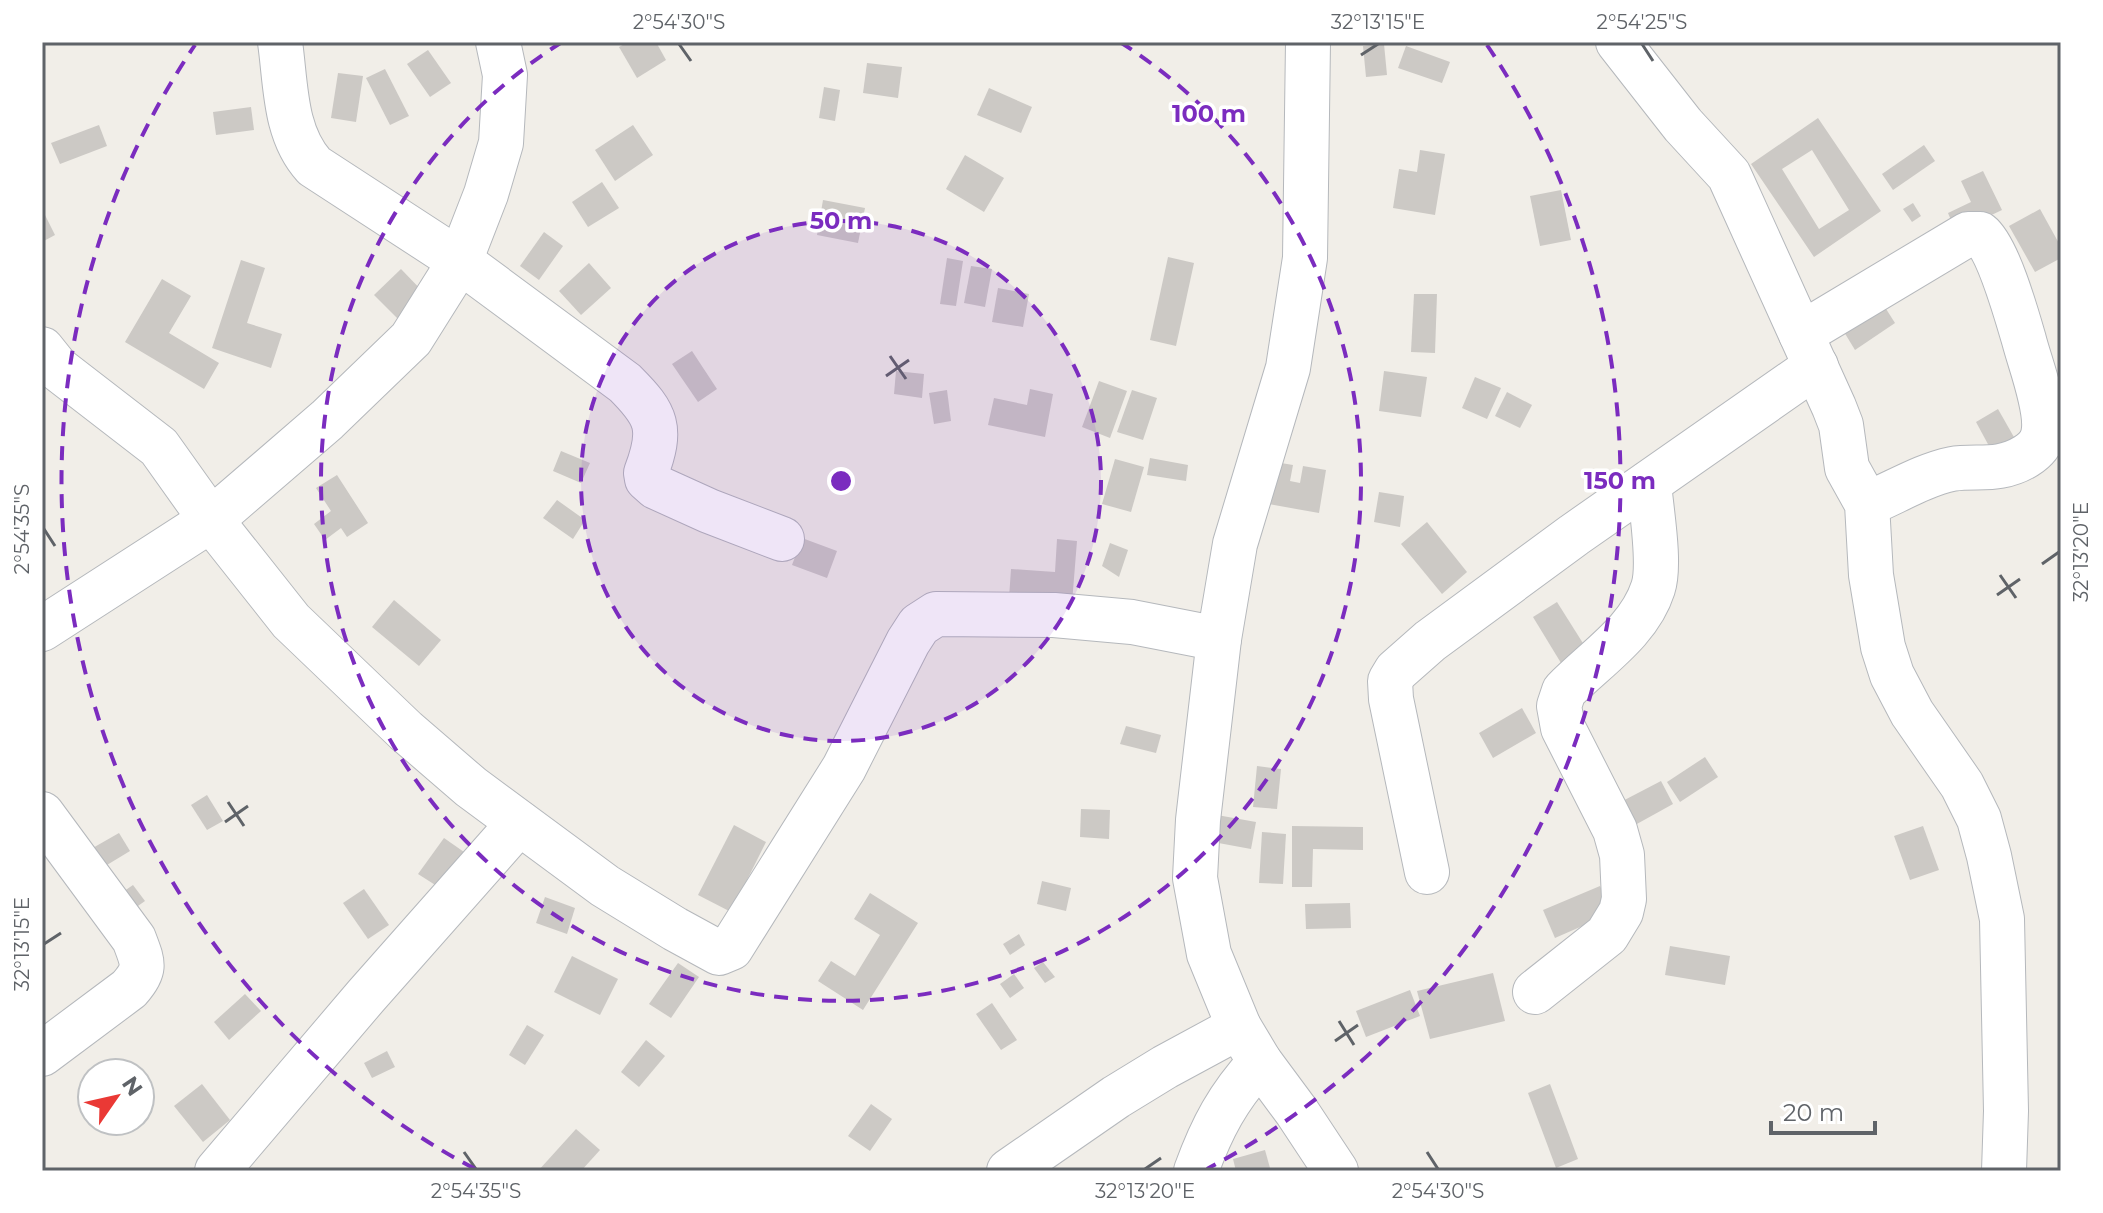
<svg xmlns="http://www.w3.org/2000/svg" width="2103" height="1213" font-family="Montserrat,sans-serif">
  <rect width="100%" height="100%" fill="#f1eee8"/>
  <g fill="#ccc9c5" fill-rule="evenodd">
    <polygon points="628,42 656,42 666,60 637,78 619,47"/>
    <polygon points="1384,44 1387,75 1366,77 1363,46"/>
    <polygon points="1406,46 1450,62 1442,83 1398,68"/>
    <polygon points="428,50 451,83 430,97 407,64"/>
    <polygon points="867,63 902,67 898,98 863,93"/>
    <polygon points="385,69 409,116 390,125 366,78"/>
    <polygon points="338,73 363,76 356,122 331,118"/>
    <polygon points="824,87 840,90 835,121 819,118"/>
    <polygon points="989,88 1032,107 1021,133 977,115"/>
    <polygon points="251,107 254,130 216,135 213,112"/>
    <path d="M1818,118L1881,211L1814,257L1751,164ZM1812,150L1849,210L1819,229L1782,169Z"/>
    <polygon points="99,125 107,146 60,164 51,143"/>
    <polygon points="633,125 653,155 615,181 595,150"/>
    <polygon points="1924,145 1935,161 1893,190 1882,174"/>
    <polygon points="1420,150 1445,154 1435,215 1393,208 1399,169 1417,172"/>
    <polygon points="965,155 1004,178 984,212 946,189"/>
    <polygon points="1983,171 2002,210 1956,232 1948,213 1971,202 1961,181"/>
    <polygon points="602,182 619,208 588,227 572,202"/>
    <polygon points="1561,190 1571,240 1540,246 1530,196"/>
    <polygon points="823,200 865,208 858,243 817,235"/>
    <polygon points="1913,203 1921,216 1912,222 1903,209"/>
    <polygon points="42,209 55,235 42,242"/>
    <polygon points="2040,209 2061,247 2061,258 2035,272 2009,226"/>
    <polygon points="544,232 563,246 539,280 520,266"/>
    <polygon points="1168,257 1194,263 1176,346 1150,340"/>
    <polygon points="947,258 963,261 956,306 940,304"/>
    <polygon points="241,260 265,268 247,323 282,334 271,368 212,348"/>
    <polygon points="589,263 611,288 581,315 559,291"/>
    <polygon points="971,266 992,269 985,307 964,303"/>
    <polygon points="401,269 427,296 401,322 374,295"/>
    <polygon points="162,279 191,296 169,333 219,363 204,389 125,342"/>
    <polygon points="998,288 1029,294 1023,327 992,322"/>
    <polygon points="1414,294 1437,294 1435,353 1411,352"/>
    <polygon points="1881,301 1895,323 1855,350 1841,327"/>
    <polygon points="692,351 717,389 698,402 672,364"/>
    <polygon points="896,371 924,374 922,398 894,394"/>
    <polygon points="1384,371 1427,377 1421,417 1379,411"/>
    <polygon points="1475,377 1501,388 1487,419 1462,408"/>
    <polygon points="1099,381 1127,391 1110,438 1082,427"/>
    <polygon points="1030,389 1053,394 1045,437 988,425 994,398 1027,405"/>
    <polygon points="947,390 951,421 934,424 929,393"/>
    <polygon points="1132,390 1157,398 1143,440 1117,432"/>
    <polygon points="1507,392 1532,405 1520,428 1495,416"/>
    <polygon points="1998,409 2019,446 1996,459 1976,422"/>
    <polygon points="561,451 590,463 581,483 553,471"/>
    <polygon points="1150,458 1188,465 1186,481 1147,475"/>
    <polygon points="1115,459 1144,467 1131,512 1102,504"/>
    <polygon points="1275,462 1293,465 1290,481 1300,483 1303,466 1326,470 1319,513 1268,504"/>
    <polygon points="337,475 368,523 347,537 341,528 325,540 314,524 331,511 316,488"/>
    <polygon points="1379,492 1404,496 1400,527 1374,522"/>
    <polygon points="557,500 585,520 573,539 543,518"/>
    <polygon points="1427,522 1467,572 1442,594 1401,544"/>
    <polygon points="802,538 837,551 827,578 792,565"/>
    <polygon points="1057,539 1077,541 1072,603 1009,598 1011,569 1055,572"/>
    <polygon points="1110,543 1128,550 1119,577 1102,566"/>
    <polygon points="394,600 441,640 419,666 372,627"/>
    <polygon points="1557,602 1586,648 1561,663 1533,617"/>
    <polygon points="1522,708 1536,733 1493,758 1479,733"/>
    <polygon points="1126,726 1161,735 1156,753 1120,744"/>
    <polygon points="1705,757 1718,777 1680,802 1667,782"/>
    <polygon points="1257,766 1281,769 1277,809 1253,807"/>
    <polygon points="1661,781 1673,804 1626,830 1613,806"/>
    <polygon points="207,795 223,821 207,830 191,805"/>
    <polygon points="1081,809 1110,810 1109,839 1080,837"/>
    <polygon points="1217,815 1256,822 1251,849 1213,842"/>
    <polygon points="734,825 766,842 731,912 698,895"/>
    <polygon points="1292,826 1363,827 1363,850 1313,849 1312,887 1292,887"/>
    <polygon points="1923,826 1939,870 1910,880 1894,836"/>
    <polygon points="1262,832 1286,834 1283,884 1259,883"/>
    <polygon points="119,833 130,851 102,868 91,849"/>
    <polygon points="444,838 464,852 440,888 418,874"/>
    <polygon points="1042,881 1071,888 1066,911 1037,904"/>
    <polygon points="133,885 145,901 128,913 117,896"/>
    <polygon points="1600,886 1612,913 1555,938 1543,910"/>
    <polygon points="364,889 389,925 368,939 343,903"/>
    <polygon points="870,893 918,923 863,1010 818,981 831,961 855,976 880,935 854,919"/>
    <polygon points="545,897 575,908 567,934 536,923"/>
    <polygon points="1350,903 1351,928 1306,929 1305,904"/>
    <polygon points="1019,934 1025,945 1010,955 1003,944"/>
    <polygon points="1670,946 1730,956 1725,985 1665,975"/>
    <polygon points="572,956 618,979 600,1015 554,992"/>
    <polygon points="1043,962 1055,977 1045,983 1034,968"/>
    <polygon points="678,963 699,977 671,1018 649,1004"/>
    <polygon points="1493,973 1505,1021 1430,1039 1417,991"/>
    <polygon points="1014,974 1024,988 1010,998 1000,984"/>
    <polygon points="1410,990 1420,1016 1366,1037 1356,1011"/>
    <polygon points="245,994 261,1011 229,1040 214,1022"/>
    <polygon points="992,1003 1017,1040 1001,1050 976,1014"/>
    <polygon points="527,1025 544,1035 525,1065 509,1055"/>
    <polygon points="646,1040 665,1056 639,1087 621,1072"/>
    <polygon points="387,1051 395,1067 372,1078 364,1063"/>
    <polygon points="202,1084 230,1120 203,1142 174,1106"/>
    <polygon points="1550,1084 1578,1159 1556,1168 1528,1093"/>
    <polygon points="871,1104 892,1119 870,1151 848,1136"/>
    <polygon points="576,1129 600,1150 581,1171 538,1171"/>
    <polygon points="1265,1150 1270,1168 1260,1171 1236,1171 1233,1159"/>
  </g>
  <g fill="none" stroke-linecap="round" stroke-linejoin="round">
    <defs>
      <g id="minor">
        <path d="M280,42C286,84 284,133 314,166L460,261L625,383C657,415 663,428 646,473L647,479L656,487L709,511L782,539"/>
        <polyline points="1308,42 1305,258 1288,368 1235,544 1219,639 1198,820 1195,878 1209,954 1239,1027 1260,1062 1297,1112 1336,1171"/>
        <polyline points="1618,42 1683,125 1729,175 1834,407 1841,425 1847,468 1867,504 1871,575 1883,647 1892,675 1912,713 1962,785 1979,819 1989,856 2002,919 2006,1111 2004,1171"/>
        <path d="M1801,334L1968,234H1980C1998,248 2017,316 2024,340C2030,364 2049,411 2043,435C2039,453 2016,463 2000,466C1985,469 1968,466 1952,469C1923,475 1894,493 1867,504"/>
        <polyline points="42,349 58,369 159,447 211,520 291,621 406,731 471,787 605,886 675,929 719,953 731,948 844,768 908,642 919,625 936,614 1054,615 1132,622 1219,639"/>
        <polyline points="42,629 211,520 327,420 411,339 460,261 486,194 501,143 505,75 498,42"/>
        <path d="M42,814L134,939C143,963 147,969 129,989L42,1054"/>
        <polyline points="1427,872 1391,699 1390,681 1396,671 1430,641 1574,535 1816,366"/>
        <path d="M1535,992L1607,935L1621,912L1624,899L1622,855L1615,830L1563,728L1559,706L1564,691C1595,659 1639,632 1653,588C1661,564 1651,509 1649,483"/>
        <polyline points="217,1171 366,996 519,823"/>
        <polyline points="1009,1171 1116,1097 1165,1067 1239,1027"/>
        <path d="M1196,1171C1212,1127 1228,1097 1260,1062"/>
      </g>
    </defs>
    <use href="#minor" stroke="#b5b8bc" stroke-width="46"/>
    <use href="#minor" stroke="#fff" stroke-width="44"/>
  </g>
  <path fill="none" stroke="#5f6368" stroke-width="3" d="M679,44L691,61M1642,44L1653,61M1361,55L1378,44M890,356L906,379M886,376L909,360M44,529L55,546M2042,564L2059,552M2000,575L2016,598M1997,595L2020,579M228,802L244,826M225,822L248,806M44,944L61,933M1339,1021L1354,1045M1335,1041L1358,1025M464,1152L476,1169M1427,1152L1438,1169M1145,1169L1161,1158"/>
  <circle cx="841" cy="481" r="260" fill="#7b2cbf" fill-opacity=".12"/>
  <g fill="none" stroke="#7b2cbf" stroke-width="4" stroke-dasharray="14 10">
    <circle cx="841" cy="481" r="260"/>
    <path d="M1120 42A520 520 0 1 1 562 42"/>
    <path d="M475 1169A779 779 0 0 1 195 45M1487 45A779 779 0 0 1 1207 1169"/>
  </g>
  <circle cx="841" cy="481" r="12" fill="#7b2cbf" stroke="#fff" stroke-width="4"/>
  <g font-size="24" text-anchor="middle" font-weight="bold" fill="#7b2cbf" stroke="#fff" stroke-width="7" stroke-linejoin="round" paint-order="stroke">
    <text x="1209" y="122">100 m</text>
    <text x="841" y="229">50 m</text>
    <text x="1620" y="489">150 m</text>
  </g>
  <rect width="2103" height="1213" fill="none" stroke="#ffffff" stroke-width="88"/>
  <g transform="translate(116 1097) rotate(56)"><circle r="38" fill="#ffffff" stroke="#bfc1c3" stroke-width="2"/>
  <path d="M0-6L14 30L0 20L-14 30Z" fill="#ea3935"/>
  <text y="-12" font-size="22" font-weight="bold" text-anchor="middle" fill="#5f6368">N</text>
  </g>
  <path d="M1771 1121v12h104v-12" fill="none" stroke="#5f6368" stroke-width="4"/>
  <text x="1783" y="1121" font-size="24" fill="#5f6368" stroke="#ffffff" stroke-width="6" paint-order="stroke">20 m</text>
  <rect x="44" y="44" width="2015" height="1125" fill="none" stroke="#5f6368" stroke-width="3"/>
  <g font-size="20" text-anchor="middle" fill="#5f6368">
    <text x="679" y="29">2°54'30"S</text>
    <text x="1378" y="29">32°13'15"E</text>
    <text x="1642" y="29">2°54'25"S</text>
    <text transform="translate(22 529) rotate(-90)" y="7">2°54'35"S</text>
    <text transform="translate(2081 552) rotate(-90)" y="7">32°13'20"E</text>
    <text transform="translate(22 944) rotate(-90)" y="7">32°13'15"E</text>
    <text x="476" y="1198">2°54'35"S</text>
    <text x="1145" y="1198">32°13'20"E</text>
    <text x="1438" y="1198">2°54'30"S</text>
  </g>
</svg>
